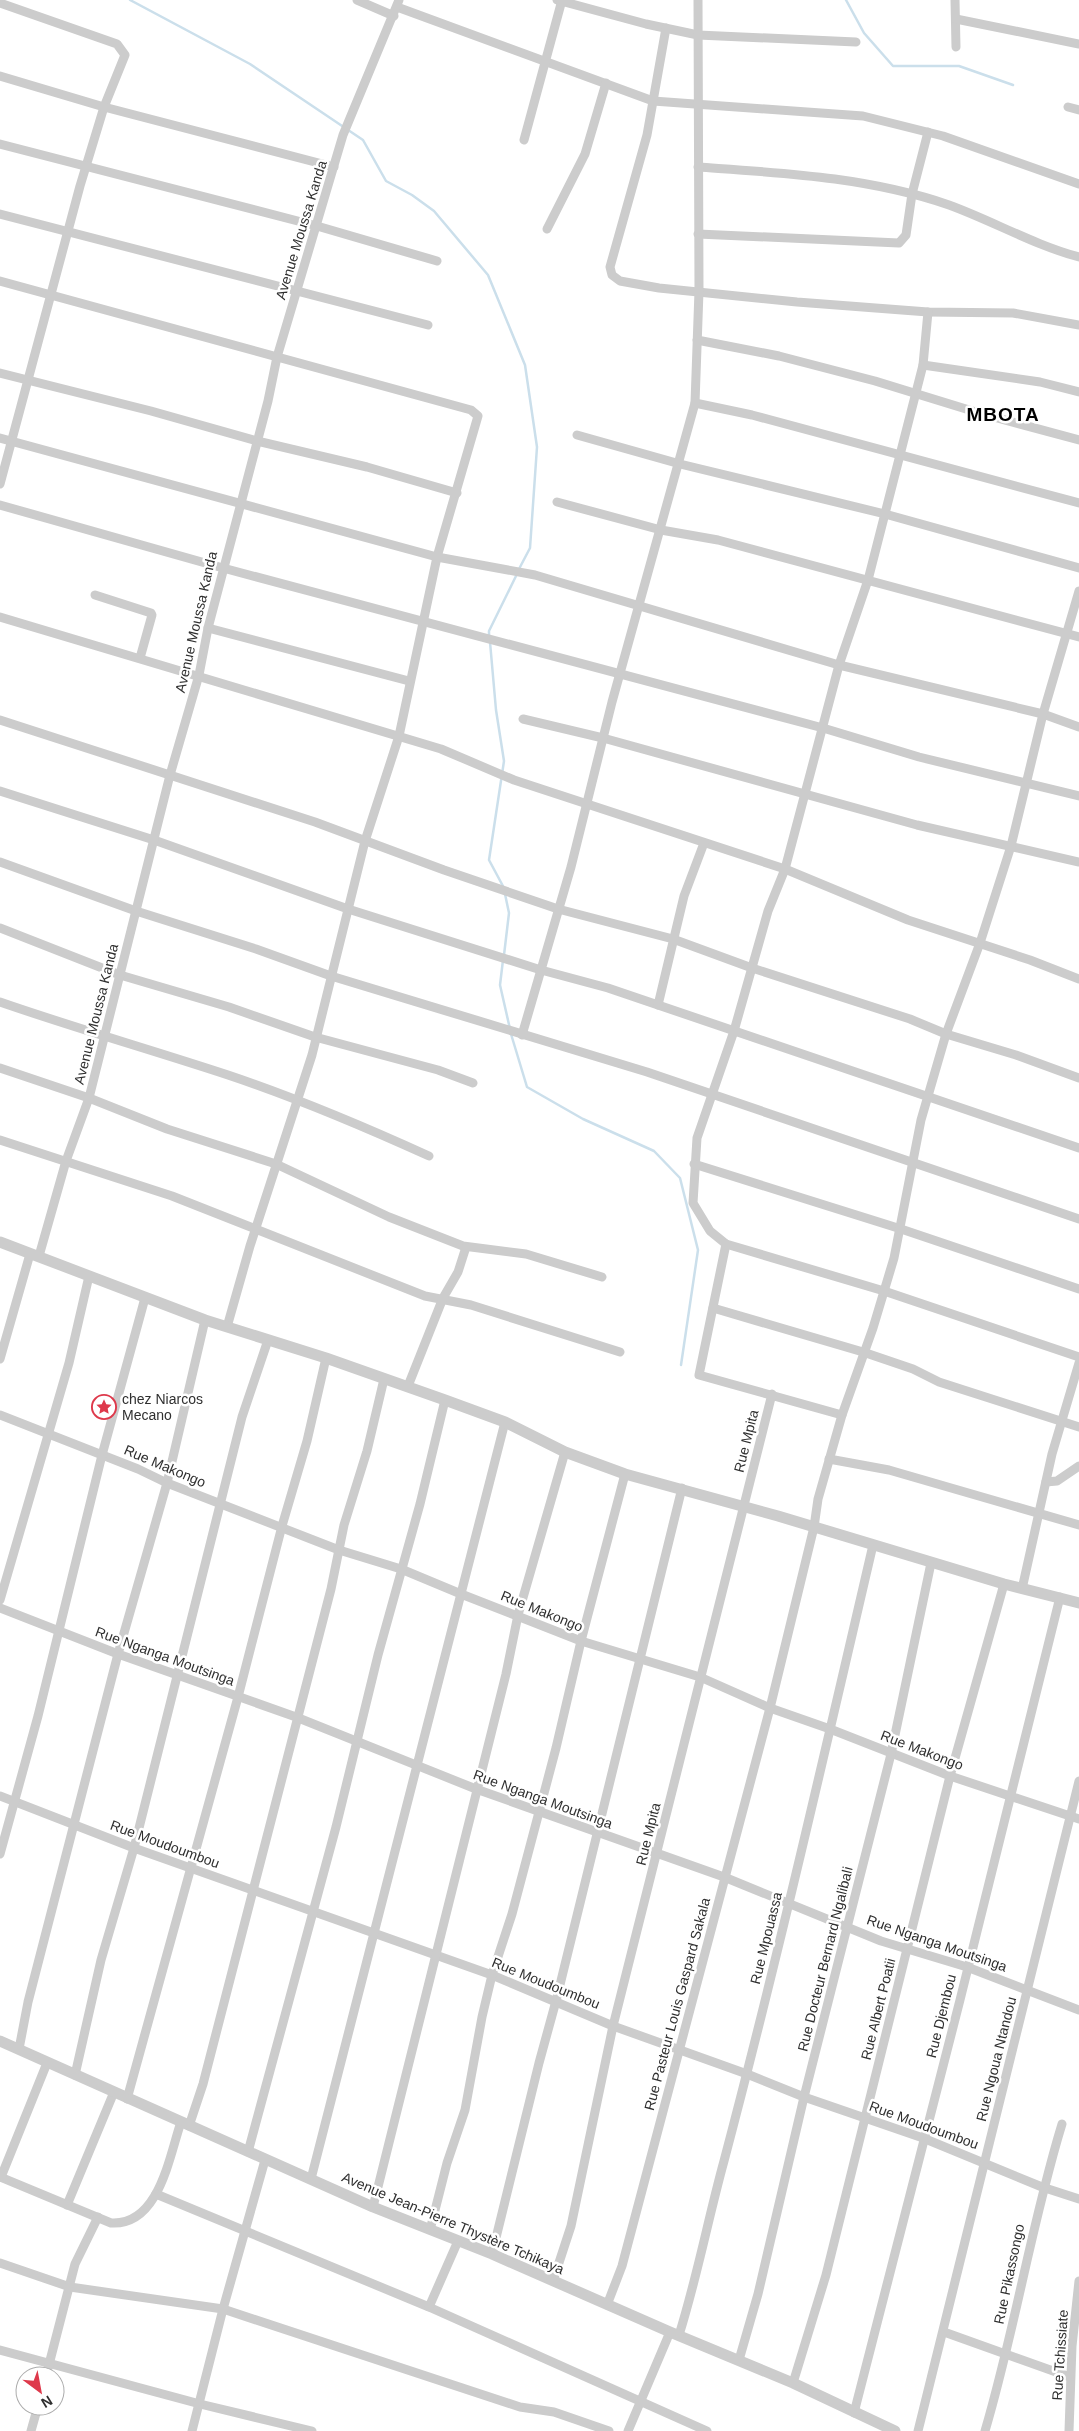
<svg xmlns="http://www.w3.org/2000/svg" width="1079" height="2431" font-family="Arial,sans-serif">
  <rect width="100%" height="100%" fill="#fff"/>
  <g fill="none" stroke-linecap="round" stroke-linejoin="round">
    <g stroke="#cbdfeb" stroke-width="2.5">
      <polyline points="130,0 250,64 363,140 386,181 412,195 434,211 488,275 525,365 537,447 530,548 519,569"/>
      <polyline points="846,0 864,33 893,66 959,66 1013,85"/>
      <polyline points="489,637 489,631 517,574"/>
      <polyline points="490,642 496,710 504,761 489,860 504,888"/>
      <polyline points="504,955 509,913 505,894"/>
      <polyline points="503,960 500,985 510,1029"/>
      <polyline points="511,1034 527,1087 583,1119 654,1151 680,1178 698,1250 681,1365"/>
    </g>
    <g stroke="#ccc" stroke-width="9">
      <polyline points="357,0 394,16"/>
      <polyline points="557,0 646,24 698,35 856,42"/>
      <polyline points="955,0 956,47"/>
      <polyline points="0,3 117,44 125,55 104,107 80,186 0,484"/>
      <polyline points="397,7 653,101 863,116 943,136 1079,184"/>
      <polyline points="956,19 1079,44"/>
      <polyline points="666,28 647,135 610,267 612,275 620,281 659,288 797,302 928,312 1013,313 1079,325"/>
      <polyline points="0,76 104,107 334,167"/>
      <polyline points="1068,107 1079,110"/>
      <polyline points="524,140 562,0"/>
      <polyline points="0,144 317,226 437,261"/>
      <path d="M698,167C782,173 868,177 949,205C993,221 1034,245 1079,257"/>
      <polyline points="0,214 428,325"/>
      <polyline points="547,229 585,154 606,83"/>
      <polyline points="698,234 899,243 906,235 912,194 928,132"/>
      <polyline points="0,281 471,410 478,416 437,557 399,736 365,841 312,1055 250,1246 227,1327"/>
      <polyline points="928,312 923,365 868,580 839,665 785,869 768,911 734,1031 697,1138 693,1203 710,1231 726,1244 884,1291 1079,1357"/>
      <polyline points="697,340 779,356 875,381 979,413 1079,440"/>
      <polyline points="923,365 1040,382 1079,392"/>
      <polyline points="0,373 151,411 257,441 367,467 457,493"/>
      <polyline points="695,403 752,415 1079,503"/>
      <polyline points="577,435 680,464 885,514 1079,568"/>
      <polyline points="0,438 437,557 535,575 839,665 1043,714 1079,727"/>
      <polyline points="557,502 661,530 718,540 1079,637"/>
      <polyline points="0,505 223,568 823,728 919,757 1079,796"/>
      <polyline points="95,595 151,613 152,615 140,658"/>
      <polyline points="0,617 441,749 514,780 785,869 908,920 1030,960 1079,979"/>
      <polyline points="208,628 409,681"/>
      <polyline points="523,719 603,738 917,825 1079,862"/>
      <polyline points="0,720 315,822 444,870 558,909 673,939 752,968 910,1019 946,1034 1016,1055 1079,1078"/>
      <polyline points="0,791 154,840 348,909 541,970 608,988 1079,1148"/>
      <polyline points="0,862 136,911 256,949 331,976 647,1072 1079,1219"/>
      <polyline points="0,928 120,975 229,1007 315,1037 438,1070 473,1083"/>
      <path d="M0,1002C75,1028 152,1050 228,1075C297,1098 363,1126 429,1156"/>
      <polyline points="658,1005 684,896 704,843"/>
      <polyline points="522,1035 571,867 612,702 695,403 699,291 698,0"/>
      <polyline points="0,1068 89,1098 167,1129 276,1164 389,1217 463,1246 526,1254 602,1277"/>
      <polyline points="0,1140 172,1196 425,1296 471,1305 620,1352"/>
      <polyline points="694,1164 901,1229 1079,1289"/>
      <polyline points="726,1244 699,1375 842,1415"/>
      <polyline points="39,1256 66,1161 89,1098 170,775 199,675 208,628 268,401 277,357 343,135 399,0"/>
      <polyline points="713,1308 863,1352 913,1369 939,1382 1079,1427"/>
      <polyline points="0,1359 30,1254"/>
      <polyline points="408,1386 443,1298 458,1272 466,1247"/>
      <polyline points="0,1415 138,1469 167,1483 339,1550 401,1569 461,1594 581,1641 700,1677 770,1708 830,1729 950,1776 1079,1819"/>
      <polyline points="829,1459 889,1470 1079,1525"/>
      <polyline points="1046,1482 1057,1481 1079,1466"/>
      <polyline points="1022,1589 1052,1454 1079,1363"/>
      <polyline points="0,1600 69,1363 89,1276"/>
      <polyline points="0,1608 118,1654 296,1717 476,1789 724,1877 881,1941 967,1967 1079,2010"/>
      <polyline points="0,1796 134,1848 492,1975 613,2026 747,2074 804,2097 923,2138 1042,2187 1079,2199"/>
      <polyline points="0,1854 38,1716 102,1455 145,1298"/>
      <polyline points="19,2049 28,2002 118,1654 167,1483 205,1320"/>
      <polyline points="75,2075 101,1960 134,1848 242,1417 268,1340"/>
      <polyline points="127,2099 238,1697 282,1526 307,1441 326,1358"/>
      <polyline points="189,2126 203,2084 331,1589 344,1525 367,1451 384,1379"/>
      <polyline points="248,2152 336,1827 378,1655 420,1504 445,1400"/>
      <path d="M0,2177L111,2223C159,2226 169,2157 181,2122"/>
      <polyline points="1,2177 47,2063"/>
      <polyline points="311,2179 505,1422"/>
      <polyline points="156,2194 429,2307 707,2431"/>
      <polyline points="67,2205 114,2092"/>
      <polyline points="373,2207 506,1674 518,1615 565,1452"/>
      <polyline points="430,2230 447,2163 465,2110 482,2017 492,1975 512,1914 556,1748 581,1641 625,1474"/>
      <polyline points="492,2254 539,2063 556,2001 682,1488"/>
      <polyline points="0,2263 70,2287 223,2309 520,2407 554,2412 609,2431"/>
      <polyline points="553,2281 571,2226 613,2026 772,1394"/>
      <polyline points="607,2305 622,2266 770,1708 814,1527 818,1499 842,1415 873,1328 894,1258 921,1120 946,1034 980,943 1011,846 1043,714 1079,591"/>
      <polyline points="429,2307 458,2241"/>
      <polyline points="944,2332 1070,2377"/>
      <path d="M679,2335C697,2278 708,2219 724,2161C778,1957 825,1751 873,1545"/>
      <polyline points="0,2350 200,2404 312,2431"/>
      <polyline points="739,2360 758,2294 804,2097 891,1754 931,1563"/>
      <polyline points="46,2376 75,2264 98,2217"/>
      <polyline points="793,2383 826,2275 950,1776 1004,1584"/>
      <polyline points="854,2413 960,2000 1060,1597"/>
      <polyline points="31,2431 38,2406"/>
      <polyline points="192,2431 223,2309 265,2160"/>
      <polyline points="628,2431 670,2332"/>
      <polyline points="918,2431 1079,1781"/>
      <path d="M985,2431C1015,2330 1031,2225 1062,2124"/>
      <polyline points="1069,2431 1072,2346 1079,2281"/>
    </g>
    <g stroke="#ccc" stroke-width="11">
      <polyline points="0,1242 205,1320 326,1358 445,1400 505,1422 565,1452 625,1474 778,1516 1004,1584 1079,1603"/>
      <polyline points="0,2041 373,2207 492,2254 670,2332 793,2383 895,2431"/>
    </g>
  </g>
  <defs>
    <symbol id="sight-ring" viewBox="-11 -11 22 22"><circle r="9.5" fill="#fff" stroke="#de394b" stroke-width="1.5"/><path d="M0-6L1.8-2.2L6-1.7L2.9 1.2L3.7 5.4L0 3.3L-3.7 5.4L-2.9 1.2L-6-1.7L-1.8-2.2Z" fill="#de394b"/></symbol>
  </defs>
  <g fill-rule="evenodd">
    <use href="#sight-ring" x="90" y="1393" width="28" height="28"/>
  </g>
  <g text-anchor="middle" dominant-baseline="central" stroke-width="5" stroke-linejoin="round" paint-order="stroke">
    <g font-size="14" fill="#2f2f2f" stroke="#fff">
      <text transform="translate(301 230) rotate(-73)">Avenue Moussa Kanda</text>
      <text transform="translate(196 622) rotate(-77)">Avenue Moussa Kanda</text>
      <text transform="translate(96 1014) rotate(-76)">Avenue Moussa Kanda</text>
      <text transform="translate(746 1441) rotate(-76)">Rue Mpita</text>
      <text transform="translate(165 1466) rotate(23)">Rue Makongo</text>
      <text transform="translate(542 1611) rotate(22)">Rue Makongo</text>
      <text transform="translate(165 1656) rotate(20)">Rue Nganga Moutsinga</text>
      <text transform="translate(922 1750) rotate(21)">Rue Makongo</text>
      <text transform="translate(543 1799) rotate(20)">Rue Nganga Moutsinga</text>
      <text transform="translate(648 1834) rotate(-76)">Rue Mpita</text>
      <text transform="translate(165 1844) rotate(20)">Rue Moudoumbou</text>
      <text transform="translate(766 1938) rotate(-76)">Rue Mpouassa</text>
      <text transform="translate(937 1943) rotate(19)">Rue Nganga Moutsinga</text>
      <text transform="translate(825 1959) rotate(-76)">Rue Docteur Bernard Ngalibali</text>
      <text transform="translate(546 1983) rotate(22)">Rue Moudoumbou</text>
      <text transform="translate(677 2004) rotate(-75)">Rue Pasteur Louis Gaspard Sakala</text>
      <text transform="translate(878 2009) rotate(-76)">Rue Albert Poatii</text>
      <text transform="translate(941 2016) rotate(-76)">Rue Djembou</text>
      <text transform="translate(996 2059) rotate(-76)">Rue Ngoua Ntandou</text>
      <text transform="translate(924 2125) rotate(20)">Rue Moudoumbou</text>
      <text transform="translate(453 2223) rotate(23)">Avenue Jean-Pierre Thystère Tchikaya</text>
      <text transform="translate(1009 2274) rotate(-78)">Rue Pikassongo</text>
      <text transform="translate(1060 2355) rotate(-86)">Rue Tchissiate</text>
    </g>
    <g font-size="14" fill="#2f2f2f" stroke="#fff" text-anchor="start">
      <text x="122" y="1399">chez Niarcos<tspan x="122" dy="16">Mecano</tspan></text>
    </g>
    <g font-size="19" font-weight="bold" letter-spacing="1" fill="#000" stroke="#fff">
      <text x="1003" y="414">MBOTA</text>
    </g>
  </g>
  <g transform="translate(40 2391) rotate(148)"><circle r="24" fill="#ffffff" stroke="#acacac"/>
  <path d="M0-4L9 19L0 12L-9 19Z" fill="#de394b"/>
  <text y="-8" font-size="14" font-weight="bold" text-anchor="middle" fill="#2f2f2f">N</text>
  </g>
</svg>
